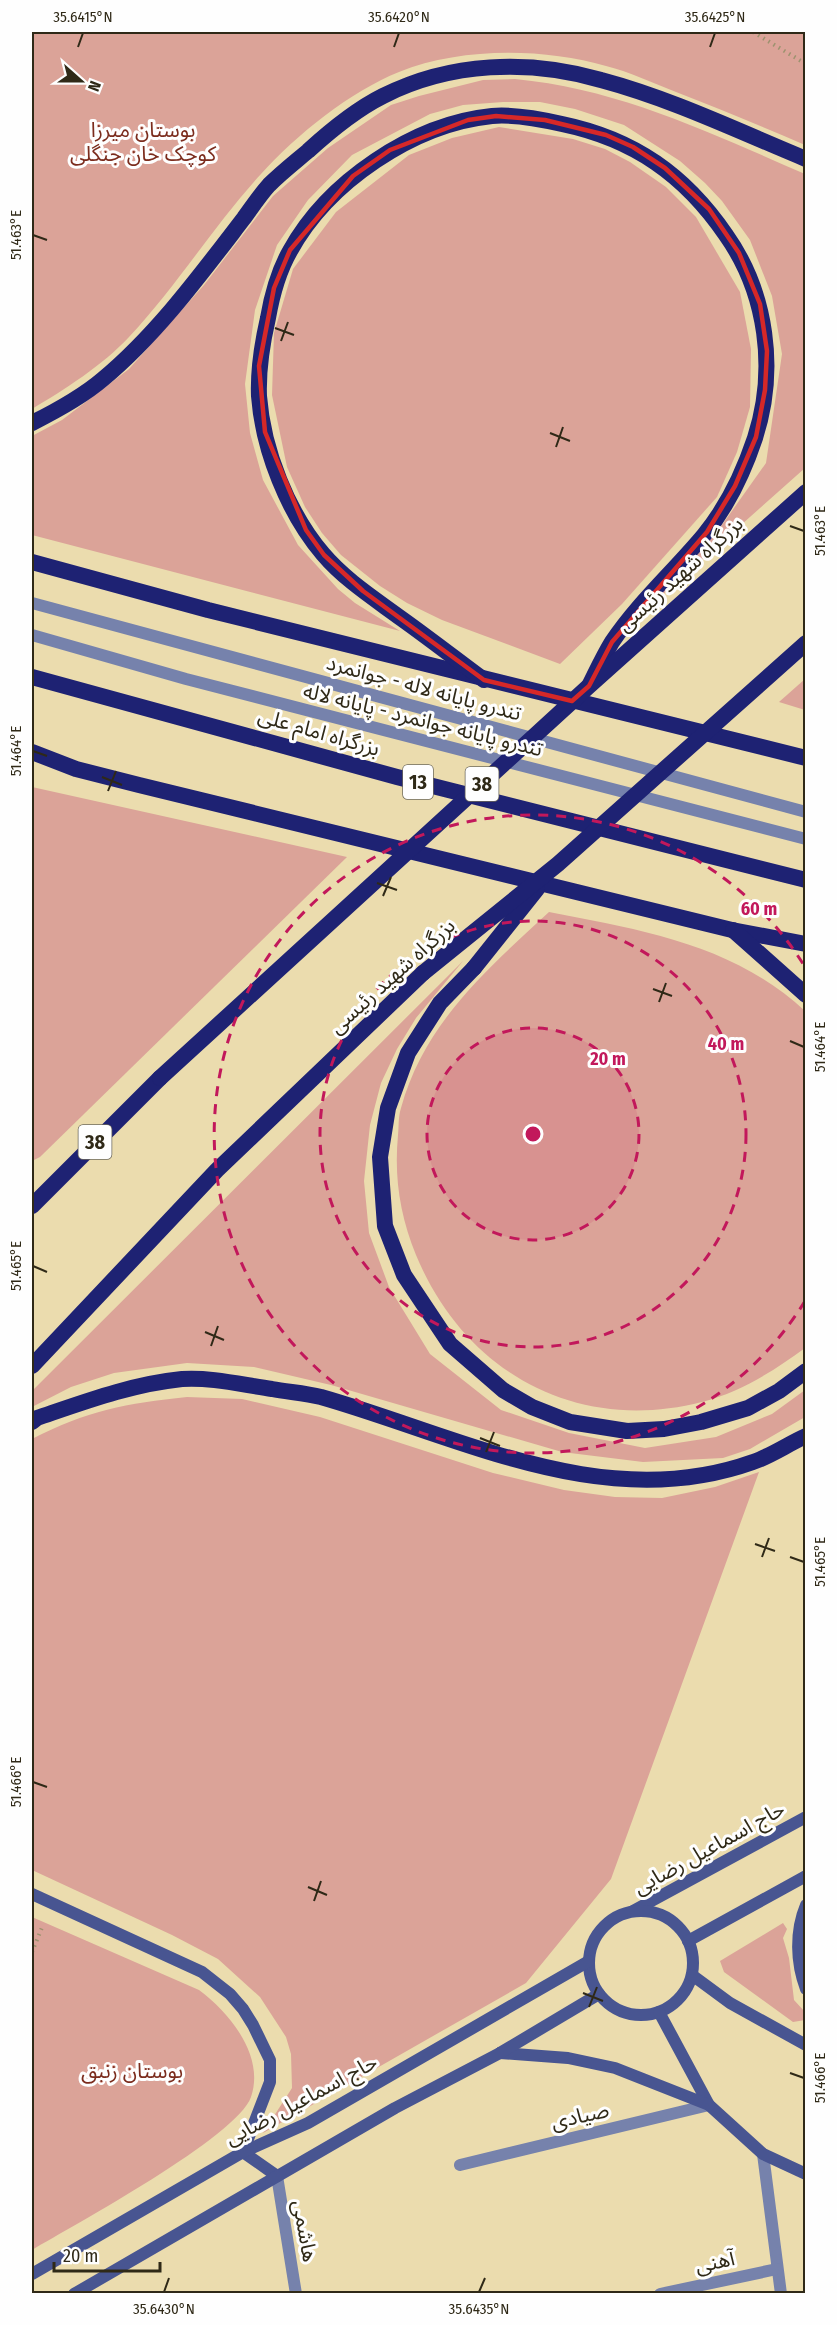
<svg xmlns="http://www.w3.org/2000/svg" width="837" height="2325" font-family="'Fira Sans Condensed','Noto Sans Arabic',sans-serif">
  <rect width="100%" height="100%" fill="#ebdcae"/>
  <g fill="#dba398">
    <path d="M32,32H805V145C763,127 720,109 676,92C653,83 630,72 606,66C543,48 461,47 399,72C351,91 296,135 261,174C214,225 177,286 129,337C103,365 64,390 32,409Z"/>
    <path d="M515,79C620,89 710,133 805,174V468L650,606L717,532L766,463L782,354L772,296L750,240L722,201L705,183L680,161L624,125L575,109L540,102H503L463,105L430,114L352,155L308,200L277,245L255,310L245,384L250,433L263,480L298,545L338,589L355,603L400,631L32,535V436L62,420L129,369L204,285L273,196L328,148L391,105L419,96L483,80Z"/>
    <polygon points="499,127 573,139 605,149 630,162 666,187 696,217 740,292 751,349 750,407 737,452 717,497 622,604 560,664 442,620 407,603 380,586 341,555 322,533 305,507 287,467 272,395 274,333 293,269 336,212 409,155 452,138"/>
    <polygon points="805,679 805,710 779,702"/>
    <polygon points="32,787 347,857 40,1157 32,1161"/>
    <path d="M549,912C641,930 733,944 805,1011V1348C774,1371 740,1392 702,1402C577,1434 465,1373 416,1255C400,1215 394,1178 398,1135C399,1127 398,1117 401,1108C424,1024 486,970 549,912Z"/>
    <polygon points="463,961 416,1018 397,1049 381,1083 370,1125 364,1181 369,1233 389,1287 430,1354 501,1410 569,1433 645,1448 716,1437 772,1414 805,1390 805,1417 750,1449 723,1458 643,1462 562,1452 331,1385 254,1367 187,1363 114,1373 71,1387 32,1407 32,1391"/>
    <path d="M187,1397L242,1399L320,1417L493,1473L564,1490L615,1497L662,1498L715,1487L759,1472L611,1879L526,1983L263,2133L292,2088L291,2054L286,2037L260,1997L218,1959L172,1935L32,1870V1439C86,1411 127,1403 187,1397Z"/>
    <path d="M32,1917L199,1990C230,2013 265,2056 251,2097C237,2137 74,2225 32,2250Z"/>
    <polygon points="783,1923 787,1929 783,1938 789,1958 794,2000 805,2012 805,2020 793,2022 724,1972 720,1961"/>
  </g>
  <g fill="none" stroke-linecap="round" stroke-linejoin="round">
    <g stroke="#9d926f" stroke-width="4" stroke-dasharray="1.5 4.5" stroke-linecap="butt">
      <polyline points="753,32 806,64"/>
      <polyline points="32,1952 43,1925"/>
    </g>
    <g stroke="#7682ac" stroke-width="12">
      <polyline points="32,603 806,812"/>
      <polyline points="32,635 186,679 806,839"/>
    </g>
    <g stroke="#7682ac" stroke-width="12">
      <polyline points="763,2154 781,2294"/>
      <polyline points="460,2165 709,2105"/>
      <polyline points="277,2176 296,2294"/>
      <polyline points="660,2294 777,2269"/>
    </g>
    <g stroke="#485591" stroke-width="12">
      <polyline points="32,1894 202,1972 230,1994 243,2009 253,2025 270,2060 270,2082 243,2152 277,2176"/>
      <path d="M806,1905C795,1931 796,1963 806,1989"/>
      <polyline points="633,1911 806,1817"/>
      <circle cx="641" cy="1963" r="52"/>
      <polyline points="688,1941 806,1876"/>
      <polyline points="692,1975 730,2003 806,2045"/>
      <polyline points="659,2012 709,2105 763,2154 806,2174"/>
      <polyline points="500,2053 568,2058 615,2068 709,2105"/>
      <polyline points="32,2274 243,2152 308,2123 589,1961"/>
      <polyline points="74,2294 395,2108 500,2053 599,1994"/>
    </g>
    <g stroke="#1e2273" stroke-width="16">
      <path d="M32,423C56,411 82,397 103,379C157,334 201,274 244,218C252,207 260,195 269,185C281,173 295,162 308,151C331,130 355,110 383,96C450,62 529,59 601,80C672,99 738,131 806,159"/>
      <polyline points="32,562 208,610 806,758"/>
      <polyline points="32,677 397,777 806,880"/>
      <path d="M484,680C457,660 430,639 402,619C375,599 345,580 323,554C288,513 263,450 259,396C258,370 262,344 268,318C272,295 278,272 290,251C328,182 413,124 492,116C514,114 540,119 562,124C634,139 685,175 726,235C767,293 777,370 755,438C744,471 727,507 704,535C674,571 638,603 612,642C604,655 597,670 590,684"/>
      <polyline points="32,752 76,769 139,785 732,930 806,944"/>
      <polyline points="733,930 806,995"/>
      <polyline points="474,968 440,1003 408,1053 388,1108 380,1157 385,1226 404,1275 450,1344 503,1390 532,1407 570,1422 627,1431 664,1429 701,1422 748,1408 779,1391 806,1371"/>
      <polyline points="32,1206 160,1078"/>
      <polyline points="32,1366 217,1170 423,973"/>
      <path d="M32,1422L37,1418C84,1402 132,1384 182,1379C211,1377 243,1385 272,1389C288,1392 305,1393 321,1397C461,1437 605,1515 753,1462C771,1456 788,1444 806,1436"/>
    </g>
    <g stroke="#1e2273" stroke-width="16">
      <polyline points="474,968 537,889"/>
      <polyline points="423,973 558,864 806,643"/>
      <polyline points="160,1078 589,686 806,492"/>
    </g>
  </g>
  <path fill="none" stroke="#d62828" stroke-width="4.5" stroke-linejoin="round" d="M496,116L545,120L606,135L633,147L665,168L709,209L739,253L760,304L767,351L765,390L756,437L735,486L707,532L612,642L589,686L572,701L484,680L363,591L324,555L306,530L265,432L259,366L274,288L290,250L353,176L390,150L468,120Z"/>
  <path fill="none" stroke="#2f2917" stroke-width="2" d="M78,47L83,33M394,47L399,33M710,47L715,33M33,235L47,240M275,328L294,335M281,341L288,322M550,433L570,441M556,447L563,427M790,526L804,531M33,751L47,756M102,777L122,785M108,791L116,771M377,883L397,890M383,896L391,877M653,989L672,996M659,1002L666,983M790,1041L804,1047M33,1266L47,1272M205,1332L224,1340M211,1346L218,1326M480,1438L500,1446M486,1452L494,1432M755,1544L775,1551M762,1557L769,1538M790,1557L804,1562M33,1782L47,1787M308,1887L327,1895M314,1901L321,1881M583,1993L603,2001M589,2007L597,1987M790,2073L804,2078M164,2292L169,2278M479,2292L485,2278"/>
  <circle cx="533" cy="1134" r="106" fill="#c2185b" fill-opacity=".12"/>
  <g fill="none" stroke="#c2185b" stroke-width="3" stroke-dasharray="10 8">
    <circle cx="533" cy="1134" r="106"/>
    <circle cx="533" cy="1134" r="213"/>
    <path d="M805 1301A319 319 0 1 1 805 967"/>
  </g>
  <g text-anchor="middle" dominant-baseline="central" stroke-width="6" stroke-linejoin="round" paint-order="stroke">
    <g fill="#fefefe" stroke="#6d695c" stroke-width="1.5">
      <rect x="403" y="765" width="30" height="34" rx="4.5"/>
      <rect x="465.5" y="767" width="33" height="34" rx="4.5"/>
      <rect x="78.5" y="1125" width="33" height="34" rx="4.5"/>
    </g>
    <g font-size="20" font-weight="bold" fill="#2f2917">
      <text x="418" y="782">13</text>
      <text x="482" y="784">38</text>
      <text x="95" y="1142">38</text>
    </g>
    <g font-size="21" fill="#7b2c1d" stroke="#fefefe">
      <text x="143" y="130">بوستان میرزا<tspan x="143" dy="24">کوچک خان جنگلی</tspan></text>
      <text x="132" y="2071">بوستان زنبق</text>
    </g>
    <g font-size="21" fill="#2f2917" stroke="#fefefe">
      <text transform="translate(680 574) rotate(-42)">بزرگراه شهید رئیسی</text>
      <text transform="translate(424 688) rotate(15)">تندرو پایانه لاله - جوانمرد</text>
      <text transform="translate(423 720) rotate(14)">تندرو پایانه جوانمرد - پایانه لاله</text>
      <text transform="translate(319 732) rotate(16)">بزرگراه امام علی</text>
      <text transform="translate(392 976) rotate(-42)">بزرگراه شهید رئیسی</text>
      <text transform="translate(709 1848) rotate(-29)">حاج اسماعیل رضایی</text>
      <text transform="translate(301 2100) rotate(-28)">حاج اسماعیل رضایی</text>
      <text transform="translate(580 2116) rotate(-13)">صیادی</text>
      <text transform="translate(305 2231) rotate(80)">هاشمی</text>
      <text transform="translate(715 2262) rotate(-12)">آهنی</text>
    </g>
  </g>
  <circle cx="533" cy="1134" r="9" fill="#c2185b" stroke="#fefefe" stroke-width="3"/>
  <g font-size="18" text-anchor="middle" font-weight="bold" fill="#c2185b" stroke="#fefefe" stroke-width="6" stroke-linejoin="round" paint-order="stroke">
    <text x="759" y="915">60 m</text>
    <text x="726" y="1050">40 m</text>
    <text x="608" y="1065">20 m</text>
  </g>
  <rect width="837" height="2325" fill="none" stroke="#fefefe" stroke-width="66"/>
  <g transform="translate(81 81) rotate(111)" stroke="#fefefe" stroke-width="4.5" paint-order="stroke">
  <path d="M0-4.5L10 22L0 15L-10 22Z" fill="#2f2917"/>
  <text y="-9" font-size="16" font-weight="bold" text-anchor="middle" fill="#2f2917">N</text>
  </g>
  <path d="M54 2262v9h106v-9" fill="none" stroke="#2f2917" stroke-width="3"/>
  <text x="63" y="2262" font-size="18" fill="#2f2917" stroke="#fefefe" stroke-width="4.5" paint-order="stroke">20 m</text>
  <rect x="33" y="33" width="771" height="2259" fill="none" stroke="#2f2917" stroke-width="2"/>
  <g font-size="15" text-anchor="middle" fill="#2f2917">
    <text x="83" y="22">35.6415°N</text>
    <text x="399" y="22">35.6420°N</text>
    <text x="715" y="22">35.6425°N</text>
    <text transform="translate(16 235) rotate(-90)" y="5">51.463°E</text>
    <text transform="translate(820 531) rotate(-90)" y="5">51.463°E</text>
    <text transform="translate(16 751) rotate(-90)" y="5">51.464°E</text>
    <text transform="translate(820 1047) rotate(-90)" y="5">51.464°E</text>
    <text transform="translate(16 1266) rotate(-90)" y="5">51.465°E</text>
    <text transform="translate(820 1562) rotate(-90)" y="5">51.465°E</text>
    <text transform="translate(16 1782) rotate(-90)" y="5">51.466°E</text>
    <text transform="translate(820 2078) rotate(-90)" y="5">51.466°E</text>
    <text x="164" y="2314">35.6430°N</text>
    <text x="479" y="2314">35.6435°N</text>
  </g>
</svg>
